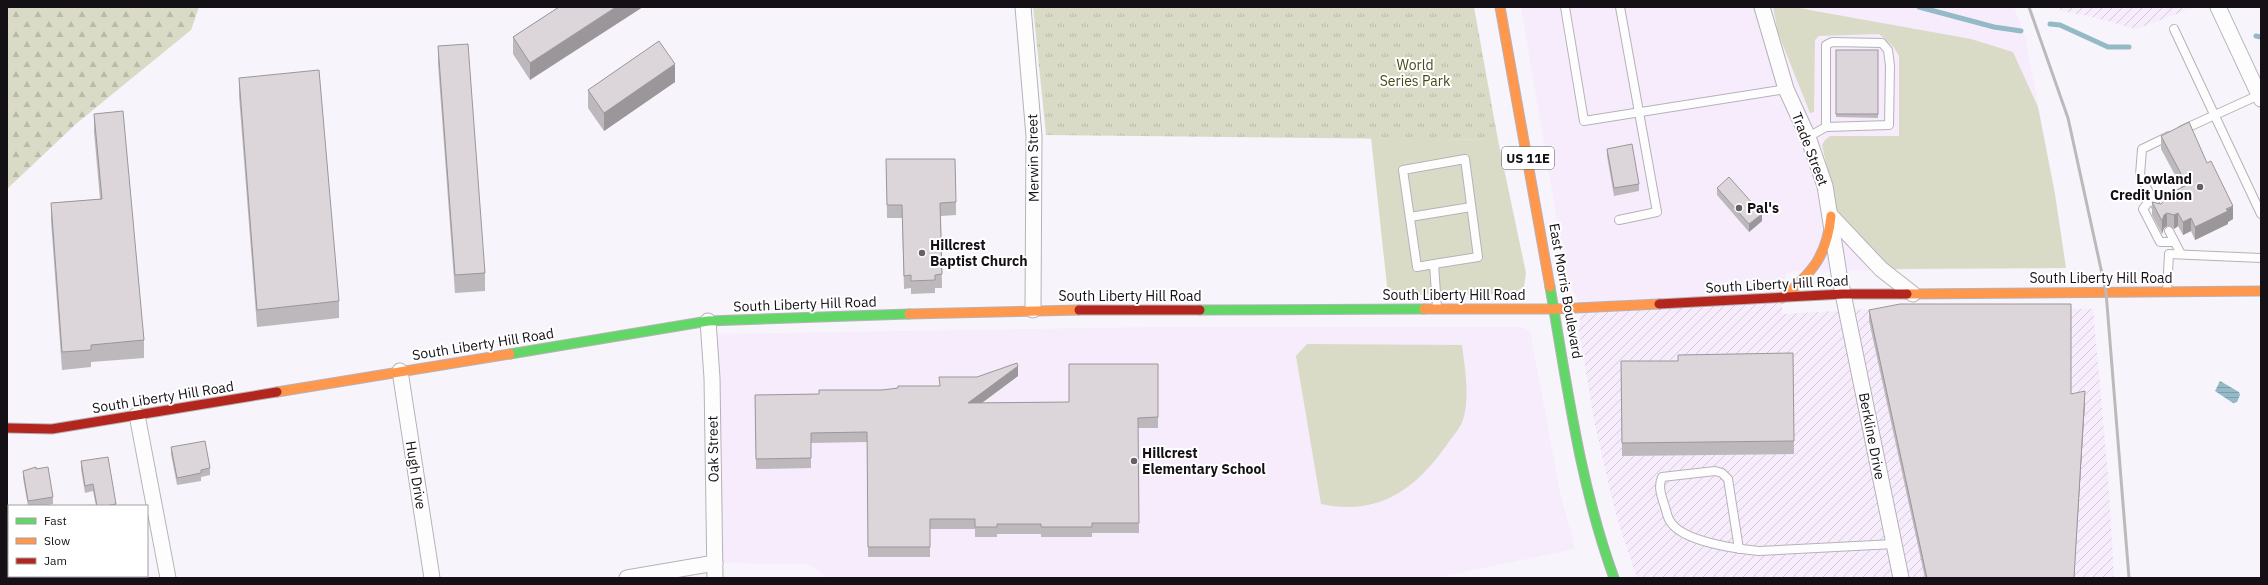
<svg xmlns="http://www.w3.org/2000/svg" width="2268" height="585" font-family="'IBM Plex Sans',sans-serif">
  <defs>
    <pattern id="industrial-furrows" width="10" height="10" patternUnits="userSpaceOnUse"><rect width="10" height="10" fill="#f6ecfc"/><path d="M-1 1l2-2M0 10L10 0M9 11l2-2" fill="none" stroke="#d2c9d7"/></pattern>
    <pattern id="forest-firs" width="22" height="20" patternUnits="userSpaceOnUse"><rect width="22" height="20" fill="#d9dbc7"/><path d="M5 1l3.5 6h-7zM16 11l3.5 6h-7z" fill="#b9bbaa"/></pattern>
    <pattern id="park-tufts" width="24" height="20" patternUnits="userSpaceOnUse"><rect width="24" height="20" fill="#d9dbc7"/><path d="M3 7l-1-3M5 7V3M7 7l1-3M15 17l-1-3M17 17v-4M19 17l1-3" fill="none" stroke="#b9bbaa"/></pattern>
    <pattern id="water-rules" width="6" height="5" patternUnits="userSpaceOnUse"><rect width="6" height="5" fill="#93bac6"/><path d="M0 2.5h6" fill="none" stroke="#7e9fa9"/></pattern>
  </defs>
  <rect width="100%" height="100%" fill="#f8f4fb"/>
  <g fill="#f6ecfc">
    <polygon points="1521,7 2014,7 2025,36 2055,194 2066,268 1795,271 1786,274 1782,298 1581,308 1566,274"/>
    <polygon points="1157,327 1521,327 1530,331 1560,492 1575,549 1434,578 828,578 808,564 715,563 709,334"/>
  </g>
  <g fill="url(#industrial-furrows)">
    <polygon points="2060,7 2195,7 2136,29 2089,16 2061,11"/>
    <polygon points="1782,298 1782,314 1905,307 2093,309 2108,476 2114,578 1637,578 1616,515 1595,425 1579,331 1581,308"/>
  </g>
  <g fill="#d9dbc7">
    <polygon points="1773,7 1793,7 1971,39 2013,52 2038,107 2055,194 2066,268 1890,269 1838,215 1822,145 1825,140 1830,136 1899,136 1899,56 1893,46 1879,34 1819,36 1815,40 1814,112 1810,113 1778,33"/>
    <polygon points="1371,138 1498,140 1526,273 1524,287 1512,294 1388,295"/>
    <path d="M1307,344L1462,345C1465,369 1470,397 1463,420C1460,429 1451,438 1446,446C1414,491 1377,516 1321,504L1296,356Z"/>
  </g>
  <polygon fill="url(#forest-firs)" points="7,7 199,7 191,30 77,123 7,189"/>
  <polygon fill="url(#park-tufts)" points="1033,7 1474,7 1498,140 1046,135"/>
  <polygon fill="url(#water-rules)" points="2220,381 2239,392 2240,395 2237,402 2233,403 2215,391"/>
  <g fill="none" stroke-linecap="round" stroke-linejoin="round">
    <g stroke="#93bac6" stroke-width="5">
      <polyline points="1919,7 1994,27 2021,31"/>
      <polyline points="2050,24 2060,25 2108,47 2129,47"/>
      <polyline points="2256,36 2261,37"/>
    </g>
    <defs>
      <g id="lane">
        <polyline points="1565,7 1584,121 1786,89"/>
        <polyline points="2174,29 2261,214"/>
        <polyline points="2182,130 2259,95"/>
        <polyline points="1808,137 1826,127 1889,125 1890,66 1888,50 1882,43 1832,42 1826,45 1826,127"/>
        <polyline points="2152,197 2143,209 2160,242 2174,242"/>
        <polyline points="2159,212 2140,175 2142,149 2169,136"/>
        <polyline points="1410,217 1471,207"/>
        <polyline points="1619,220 1657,212 1620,7"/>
        <polyline points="2169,231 2181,254"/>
        <polyline points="1434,264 1417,267 1403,170 1465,159 1478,257 1434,264 1437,308"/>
        <polyline points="2167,291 2169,254 2261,258"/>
        <path d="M1739,549L1728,479L1722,473L1715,471L1662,477C1658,487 1661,494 1664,504C1666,509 1667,517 1670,521C1682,542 1738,549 1759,551L1894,544"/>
      </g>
      <g id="street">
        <polyline points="1023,7 1034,136 1033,310"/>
        <polyline points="1762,7 1786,89 1808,137 1825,186 1839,274 1901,578"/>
        <polyline points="2218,7 2261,99"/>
        <polyline points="1831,216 1881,269 1913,294"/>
        <polyline points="708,321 712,378 715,578"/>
        <polyline points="400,371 432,578"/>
        <polyline points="137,415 168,578"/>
        <polyline points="627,578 715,563"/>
      </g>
      <g id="fast">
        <path d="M1550,287C1567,385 1580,485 1614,578"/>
        <polyline points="1200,310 1424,309"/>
        <polyline points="510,354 708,321 909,314"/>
      </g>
      <g id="slow">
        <polyline points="1500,7 1550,287"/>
        <polyline points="1907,294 2261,291"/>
        <path d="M1782,298C1812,273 1827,256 1831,216"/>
        <polyline points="1424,309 1555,309 1659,304"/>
        <polyline points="909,314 1079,310"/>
        <polyline points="277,392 510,354"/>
      </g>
      <g id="jam">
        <polyline points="1659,304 1843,294 1907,294"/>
        <polyline points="1079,310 1200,310"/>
        <polyline points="7,428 52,429 277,392"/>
      </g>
    </defs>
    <use href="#lane" stroke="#b6b2b8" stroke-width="10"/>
    <use href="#street" stroke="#b6b2b8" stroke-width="17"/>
    <use href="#fast" stroke="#b6b2b8" stroke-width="11"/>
    <use href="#slow" stroke="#b6b2b8" stroke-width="11"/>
    <use href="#jam" stroke="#b6b2b8" stroke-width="11"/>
    <use href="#lane" stroke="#fefdfe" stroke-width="8"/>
    <use href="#street" stroke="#fefdfe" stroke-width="15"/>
    <use href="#fast" stroke="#63d668" stroke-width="9"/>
    <use href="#slow" stroke="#ff974d" stroke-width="9"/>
    <use href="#jam" stroke="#b3261e" stroke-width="9"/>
    <polyline stroke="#bbbabb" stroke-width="3" points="2029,7 2068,118 2106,292 2129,578"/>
  </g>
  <g fill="#bdb8bc">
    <polygon points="559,7 530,80 513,54 513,37"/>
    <polygon points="438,46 485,273 485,291 455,293 438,64"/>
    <polygon points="1836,50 1878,50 1878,118 1836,117"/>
    <polygon points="239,78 339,301 339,318 257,327 239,96"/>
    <polygon points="675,82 604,131 588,108 588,90"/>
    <polygon points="94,114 144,340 144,358 91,362 91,367 62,370 51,221 51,203 100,199 94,132"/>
    <polygon points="2161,136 2207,163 2233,219 2228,222 2228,224 2195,240 2191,231 2183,235 2178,226 2174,229 2167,226 2164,228 2162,234 2152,215 2152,202 2161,204 2182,188 2161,149"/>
    <polygon points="1607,149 1639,184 1639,191 1614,196 1607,156"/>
    <polygon points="886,159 956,202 956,215 941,216 942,288 935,288 935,293 911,294 911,288 904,289 902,218 887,218"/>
    <polygon points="1717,188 1762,221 1749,232 1717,195"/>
    <polygon points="1869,310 2071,394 2085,402 2074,578 1925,578 1869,321"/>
    <polygon points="1793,353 1794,454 1622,456 1621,361 1678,361"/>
    <polygon points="1158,364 1158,428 1138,428 1139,533 1092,533 1092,537 1041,537 1041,534 997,534 997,537 975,537 975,529 930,529 930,557 868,557 867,442 811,443 811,468 756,469 755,395 819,394 939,386 1018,376 982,403 1069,402"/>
    <polygon points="171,447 210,468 210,475 201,477 201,481 177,485 171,454"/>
    <polygon points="81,461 116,504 116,506 96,506 93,491 85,493 81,469"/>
    <polygon points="36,469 53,497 53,504 43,506 28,506 23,478 23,471"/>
  </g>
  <g fill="#9a9699">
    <polygon points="616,7 643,7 530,80 530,63"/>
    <polygon points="675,64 675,82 604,131 604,113"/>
    <polygon points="2233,206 2233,219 2228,222 2228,224 2195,240 2195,227"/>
    <polygon points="2167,213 2167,226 2164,228 2162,234 2162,221 2164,215"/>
    <polygon points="2178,213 2178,226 2174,229 2174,215"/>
    <polygon points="1762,214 1762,221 1749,232 1749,224"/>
    <polygon points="2191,218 2191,231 2183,235 2183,222"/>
    <polygon points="1018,366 1018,376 968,413 968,403"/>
    <polygon points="2085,391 2085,402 2074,578"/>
  </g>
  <g fill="#dcd6db" stroke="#9a9699">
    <polygon points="559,7 616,7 530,63 513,37"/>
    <polygon points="659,41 675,64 604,113 588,90"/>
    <polygon points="468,44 485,273 455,275 438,46"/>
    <rect x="1836" y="50" width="42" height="64"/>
    <polygon points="319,70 339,301 257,310 239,78"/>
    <polygon points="123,111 144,340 91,345 91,350 62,352 51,203 102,199 94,114"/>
    <polygon points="2189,122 2207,163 2211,161 2233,206 2226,209 2228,211 2195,227 2191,218 2183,222 2178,213 2174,215 2167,213 2164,215 2162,221 2152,202 2161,204 2164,201 2164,196 2187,185 2161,136"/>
    <polygon points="1632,144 1639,184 1614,188 1607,149"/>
    <polygon points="886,159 955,159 956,202 940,203 942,274 935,275 935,280 911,281 911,275 904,276 902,205 887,205"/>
    <polygon points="1729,177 1762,214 1749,224 1717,188"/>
    <polygon points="1900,304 2071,304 2071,394 2085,391 2074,578 1927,578 1869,310"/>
    <polygon points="1793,353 1794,441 1622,443 1621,361 1678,361 1678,355"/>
    <polygon points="1017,363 1018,366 968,403 1069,402 1069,364 1158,364 1158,417 1138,418 1139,523 1092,523 1092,527 1041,527 1041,524 997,524 997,527 975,527 975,519 930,519 930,547 868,547 867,432 811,433 811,458 756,459 755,395 819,394 819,390 882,390 898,388 898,386 940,386 939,377 977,377"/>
    <polygon points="205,441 210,468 201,470 201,473 177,478 171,447"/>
    <polygon points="108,457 116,504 105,506 97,506 93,484 85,486 81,461"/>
    <polygon points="36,467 36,469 48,467 53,497 28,501 23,471"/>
  </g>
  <g fill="#646066" stroke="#fff" stroke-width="1.5">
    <circle cx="2200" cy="187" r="4"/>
    <circle cx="1739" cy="208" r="4"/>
    <circle cx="922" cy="253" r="4"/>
    <circle cx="1134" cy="461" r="4"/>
  </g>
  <g text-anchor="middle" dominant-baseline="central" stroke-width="4" stroke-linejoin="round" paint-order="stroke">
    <rect fill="#fff" stroke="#5a585c" stroke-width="1" x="1502" y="147" width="52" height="22" rx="3"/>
    <g font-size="13" font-weight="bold" fill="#141016">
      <text x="1528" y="158">US 11E</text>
    </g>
    <g font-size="14" fill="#464b16" stroke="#fff">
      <text x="1415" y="65">World<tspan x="1415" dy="16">Series Park</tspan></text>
    </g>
    <g font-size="14" fill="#141016" stroke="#fff">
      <text transform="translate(1810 149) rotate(69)">Trade Street</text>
      <text transform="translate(1033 158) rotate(-91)">Merwin Street</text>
      <text x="2101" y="278">South Liberty Hill Road</text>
      <text transform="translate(1777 284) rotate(-3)">South Liberty Hill Road</text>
      <text transform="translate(1566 291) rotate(80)">East Morris Boulevard</text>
      <text x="1454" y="295">South Liberty Hill Road</text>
      <text x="1130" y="296">South Liberty Hill Road</text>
      <text transform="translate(805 304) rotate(-2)">South Liberty Hill Road</text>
      <text transform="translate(483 344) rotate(-9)">South Liberty Hill Road</text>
      <text transform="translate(163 397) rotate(-9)">South Liberty Hill Road</text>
      <text transform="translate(1872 436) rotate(79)">Berkline Drive</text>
      <text transform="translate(713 449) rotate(-91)">Oak Street</text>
      <text transform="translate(416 475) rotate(81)">Hugh Drive</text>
    </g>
    <g font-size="14" font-weight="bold" fill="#141016" stroke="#fff" text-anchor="start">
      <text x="2192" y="179" text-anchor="end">Lowland<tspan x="2192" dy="16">Credit Union</tspan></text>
      <text x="1747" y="208">Pal's</text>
      <text x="930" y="245">Hillcrest<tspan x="930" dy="16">Baptist Church</tspan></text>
      <text x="1142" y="453">Hillcrest<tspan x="1142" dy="16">Elementary School</tspan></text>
    </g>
  </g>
  <rect width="2268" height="585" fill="none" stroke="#141016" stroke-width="16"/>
  <rect x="8" y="505" width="140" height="72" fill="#ffffff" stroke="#a19fa2"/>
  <rect x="16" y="518" width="20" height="6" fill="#63d668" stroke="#a19fa2"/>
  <text x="44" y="525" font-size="12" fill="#141016">Fast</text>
  <rect x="16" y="538" width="20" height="6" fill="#ff974d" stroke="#a19fa2"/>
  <text x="44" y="545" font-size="12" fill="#141016">Slow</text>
  <rect x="16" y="558" width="20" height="6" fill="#b3261e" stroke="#a19fa2"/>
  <text x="44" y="565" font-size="12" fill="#141016">Jam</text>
</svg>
